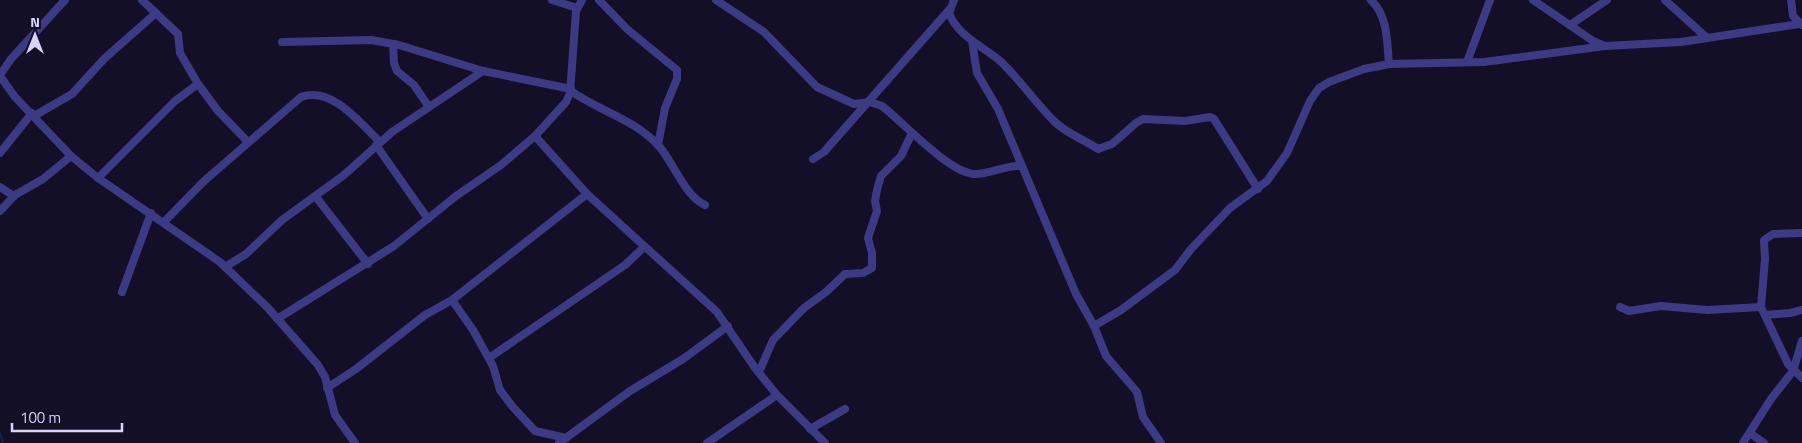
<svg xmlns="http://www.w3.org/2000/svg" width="1802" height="443" font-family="'Titillium Web',sans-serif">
  <rect width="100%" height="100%" fill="#130f26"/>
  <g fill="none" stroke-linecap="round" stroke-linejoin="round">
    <polyline stroke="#0c2248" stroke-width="2.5" points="0,433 3,443"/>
    <g stroke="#3d3a85" stroke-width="8">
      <polyline points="142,0 178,34 180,53 198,84 218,111 248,142"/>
      <polyline points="552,0 577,8"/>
      <polyline points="599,0 627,29 677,70 677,79 665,108 658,145"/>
      <path d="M716,0L764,32L817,87L854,104L870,102L882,106C904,123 949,173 975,174C991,174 1005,165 1021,166"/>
      <path d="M954,0L949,13C957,35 982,46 999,60C1020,79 1035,103 1056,123C1068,134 1085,140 1098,149L1112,144L1136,123L1143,119L1185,121L1210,117L1214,119L1258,189"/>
      <path d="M1371,0C1388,16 1387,42 1389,64"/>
      <polyline points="1533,0 1593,41 1605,46 1681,42 1799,24"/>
      <polyline points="1665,0 1707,38"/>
      <polyline points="1791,0 1793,16 1802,25"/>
      <polyline points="1570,25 1607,0"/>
      <polyline points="972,41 977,73 998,109 1076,294 1094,326 1106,356 1137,392 1143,417 1161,443"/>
      <polyline points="282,42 371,40 399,45 483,71 571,89"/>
      <polyline points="393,44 394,63 397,71 414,85 429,107"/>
      <polyline points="1467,62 1490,0"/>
      <polyline points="0,75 11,59 65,0"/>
      <polyline points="0,76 15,97 71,156 98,178 220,262 268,308 318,365 325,377 335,415 355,443"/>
      <path d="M571,91C599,111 634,119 658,145C673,161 685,197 705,205"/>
      <polyline points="34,116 72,94 105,58 156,13"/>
      <polyline points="535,136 587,194 717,312 755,368 777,395 825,443"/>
      <polyline points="376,145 428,219"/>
      <polyline points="0,153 32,113"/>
      <polyline points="813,159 824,152 949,10"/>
      <polyline points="98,178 175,101 198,84"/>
      <polyline points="0,187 14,196"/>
      <polyline points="316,197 368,264"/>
      <polyline points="0,211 15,195 43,179 71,156"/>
      <path d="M164,222L203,182L301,97C332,86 360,123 380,142"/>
      <polyline points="1802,233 1773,234 1764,240 1765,259 1761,307 1788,364 1802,378"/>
      <polyline points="225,267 246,254 282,220 344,175 392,132 483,71"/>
      <polyline points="122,292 151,213"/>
      <polyline points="452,300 473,330 493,366 500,390 512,406 535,431 566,438"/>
      <polyline points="1620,307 1629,311 1661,306 1707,310 1761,307"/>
      <polyline points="1765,315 1790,313 1802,310"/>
      <polyline points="277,319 394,246 456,196 501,165 535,136 566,102 570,93 576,11 582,0"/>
      <polyline points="1094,326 1121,310 1175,270 1191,249 1230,208 1267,181 1287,153 1310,101 1319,88 1329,82 1364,69 1389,64 1484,62 1605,46"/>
      <polyline points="489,358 625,265 644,247"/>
      <polyline points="759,372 773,340 804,308 826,292 845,274 863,273 872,268 872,253 868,238 877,211 875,201 877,190 881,176 901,156 912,133"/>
      <polyline points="327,388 356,369 425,315 452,300 587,194"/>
      <polyline points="810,429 845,409"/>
      <polyline points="1750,433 1764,443"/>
      <polyline points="559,443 630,391 683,359 728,326"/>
      <polyline points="707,443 777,395"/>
      <polyline points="1743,443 1771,399 1793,371 1802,341"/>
    </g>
  </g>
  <g transform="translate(35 35)" stroke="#130f26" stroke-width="4" paint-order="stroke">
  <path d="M0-4L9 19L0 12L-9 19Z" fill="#d9d4ff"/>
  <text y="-8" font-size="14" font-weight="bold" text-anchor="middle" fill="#d9d4ff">N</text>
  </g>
  <path d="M12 423v8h110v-8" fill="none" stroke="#d9d4ff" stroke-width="2.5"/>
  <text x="20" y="423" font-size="15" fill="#d9d4ff" stroke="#130f26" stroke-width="4" paint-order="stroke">100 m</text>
</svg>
